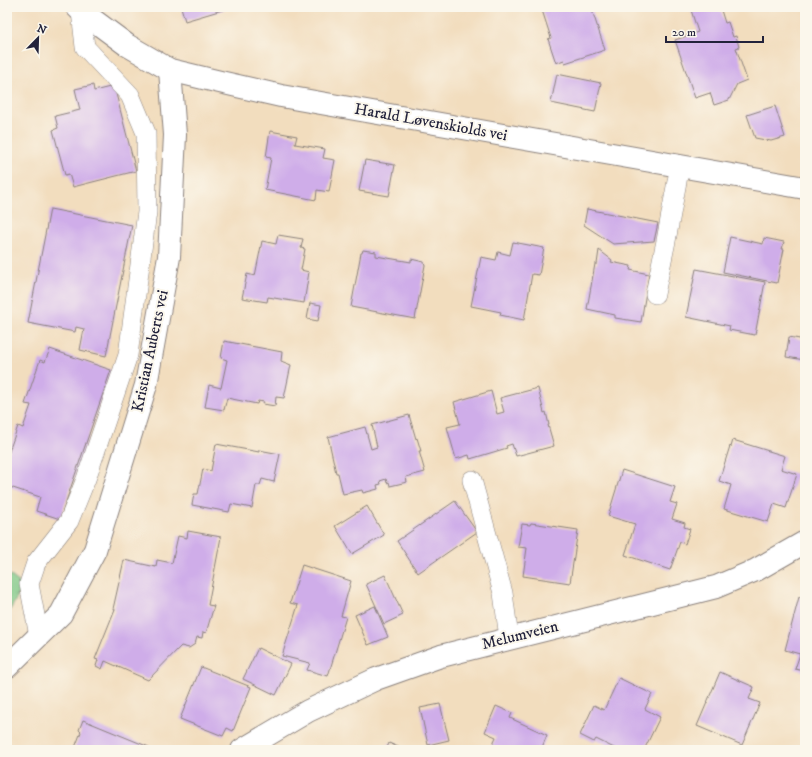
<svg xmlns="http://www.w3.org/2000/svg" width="812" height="757" font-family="'IM FELL DW Pica',serif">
  <defs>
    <pattern id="grass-tufts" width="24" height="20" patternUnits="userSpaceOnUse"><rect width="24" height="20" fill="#7dc683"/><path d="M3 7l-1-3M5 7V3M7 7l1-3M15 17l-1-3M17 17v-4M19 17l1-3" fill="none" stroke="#66a06c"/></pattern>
  </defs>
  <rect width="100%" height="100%" fill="#fbf7ec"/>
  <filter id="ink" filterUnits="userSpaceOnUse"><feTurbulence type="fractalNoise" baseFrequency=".025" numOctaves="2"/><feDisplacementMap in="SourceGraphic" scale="8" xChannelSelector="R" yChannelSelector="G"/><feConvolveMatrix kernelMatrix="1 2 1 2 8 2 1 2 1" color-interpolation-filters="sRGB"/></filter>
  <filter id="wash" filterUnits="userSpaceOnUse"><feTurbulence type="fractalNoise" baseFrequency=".012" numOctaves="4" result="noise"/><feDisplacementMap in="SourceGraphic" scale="16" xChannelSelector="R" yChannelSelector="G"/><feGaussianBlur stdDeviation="0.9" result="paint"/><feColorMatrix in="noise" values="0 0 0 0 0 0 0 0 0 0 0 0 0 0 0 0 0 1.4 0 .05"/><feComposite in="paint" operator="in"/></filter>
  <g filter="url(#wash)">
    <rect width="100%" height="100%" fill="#f2ddbe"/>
    <polygon fill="url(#grass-tufts)" stroke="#50745f" points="7,573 24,586 7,615"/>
    <g id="blocks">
      <g fill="#cfade9">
        <polygon points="181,7 228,7 229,8 185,21"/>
        <polygon points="541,7 591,7 605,50 565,63 564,60 556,63 548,39 551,38"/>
        <polygon points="690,7 720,7 725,23 728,22 733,37 736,36 739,47 736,48 747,80 737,84 729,100 714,105 710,93 695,98 675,40 698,32"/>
        <polygon points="557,74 601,83 595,112 551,103"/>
        <polygon points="93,85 94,91 114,86 136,171 73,187 69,174 65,175 53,130 58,128 55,116 80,110 75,89"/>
        <polygon points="775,106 785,137 771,141 755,138 747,115"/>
        <polygon points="270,131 297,136 295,144 325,149 323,158 335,160 329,192 317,190 316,200 265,190 271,158 266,157"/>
        <polygon points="365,160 395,165 389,196 359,191"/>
        <polygon points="50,209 132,225 106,356 80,350 84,329 76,327 75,332 28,323"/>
        <polygon points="587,209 658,223 654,241 613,244 584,225"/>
        <polygon points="278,235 303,239 301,248 305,249 301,270 309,272 304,303 268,297 267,302 242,298 247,274 255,276 262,241 276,244"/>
        <polygon points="730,237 763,244 764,238 784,242 782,249 784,249 777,283 723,272"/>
        <polygon points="513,242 544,248 539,275 532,274 524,320 500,315 501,312 471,306 481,257 496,260 498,252 510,255"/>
        <polygon points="363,250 376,252 376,256 411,262 411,259 424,262 425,265 415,319 351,307 361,253 362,253"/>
        <polygon points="599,250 612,260 611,262 631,266 630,270 649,274 641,322 615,318 615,315 587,309 595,264 597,264"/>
        <polygon points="696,269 765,282 755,335 729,330 730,326 686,317"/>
        <polygon points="310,303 321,305 318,321 307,319"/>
        <polygon points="789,337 805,340 805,360 786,357"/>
        <polygon points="224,341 282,352 281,361 291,365 284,398 276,397 275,406 263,404 264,402 258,401 257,404 227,398 224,410 205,407 209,385 221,388 227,360 221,358"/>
        <polygon points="50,349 111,370 60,519 36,511 40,497 7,486 7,457 18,426 23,428 31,405 25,404 40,360 45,362"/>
        <polygon points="538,388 544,413 546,412 549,425 548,425 554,446 516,456 512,444 506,446 507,448 470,459 469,455 456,459 447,427 460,424 454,402 491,391 497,414 504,412 500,398"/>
        <polygon points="409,415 416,439 417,438 421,451 419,451 425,472 406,477 407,482 390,486 389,482 387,483 386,479 380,481 381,484 377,485 378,489 363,493 362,490 343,494 338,473 336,473 328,437 365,427 371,449 377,447 372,425"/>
        <polygon points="733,440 785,456 781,469 797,474 786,508 774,504 768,522 724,509 731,485 719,481 730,446 731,447"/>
        <polygon points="216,444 259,452 259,450 280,454 274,482 262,479 260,485 256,485 252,508 231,504 229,512 192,505 194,494 198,494 203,469 211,471"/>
        <polygon points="622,470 675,487 670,502 677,504 672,519 685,523 684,527 690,529 685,544 680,542 670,570 625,555 635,524 608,516"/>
        <polygon points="455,501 477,532 418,573 397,541"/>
        <polygon points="367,506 384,535 352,554 335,526"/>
        <polygon points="531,523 578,530 570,583 523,576 527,548 518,547 522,524 530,525"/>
        <polygon points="188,531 221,537 208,605 214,606 206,633 203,632 202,638 197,637 195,644 189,648 181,646 148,680 105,661 102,669 96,666 98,660 95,659 115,609 113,609 124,560 156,567 157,560 172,563 178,536 187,538"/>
        <polygon points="302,565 351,581 341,616 346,617 328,676 307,670 310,663 282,656 298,605 290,603"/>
        <polygon points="385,575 403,615 384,624 366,584"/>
        <polygon points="799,597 805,598 804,671 795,669 800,654 785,650"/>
        <polygon points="375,606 388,637 368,645 355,615"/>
        <polygon points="258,648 291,664 276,695 243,679"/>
        <polygon points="201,667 251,687 233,731 227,728 223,736 180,719"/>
        <polygon points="720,672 754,687 749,699 760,703 742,745 697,726"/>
        <polygon points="619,678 652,694 645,709 660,717 644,750 618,750 596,739 594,742 580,735 594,705 604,710"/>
        <polygon points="440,704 449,740 428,745 420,708"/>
        <polygon points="496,706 512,713 510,718 547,735 541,750 490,750 496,737 485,732"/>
        <polygon points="83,720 149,747 147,750 74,750 81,732 79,730"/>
        <polygon points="389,743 405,750 386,750"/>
      </g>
    </g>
  </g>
  <g filter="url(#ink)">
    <use href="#blocks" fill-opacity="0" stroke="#8a807c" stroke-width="1"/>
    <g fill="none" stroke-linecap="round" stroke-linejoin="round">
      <defs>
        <g id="lane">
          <polyline points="655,294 666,241 680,165"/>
          <polyline points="472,480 503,593 509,638"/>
          <polyline points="39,636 29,584 36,563 69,521 86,479 128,355 147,212 146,133 130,95 85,47 81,11"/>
        </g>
        <g id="street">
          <polyline points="77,7 81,11 127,45 170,70 220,82 281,96 805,188"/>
          <polyline points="7,667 61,614 95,550 146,385 169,257 175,135 170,70"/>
          <polyline points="242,750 308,711 376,679 441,656 716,587 756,570 805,542"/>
        </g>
      </defs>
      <use href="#lane" stroke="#8a807c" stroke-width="20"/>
      <use href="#street" stroke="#8a807c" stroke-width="24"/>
      <use href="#lane" stroke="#fff" stroke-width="19"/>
      <use href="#street" stroke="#fff" stroke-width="22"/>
    </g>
  </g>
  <g text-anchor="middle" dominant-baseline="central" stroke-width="4" stroke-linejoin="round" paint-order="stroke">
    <g font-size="16" fill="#22223b" stroke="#fbf7ec">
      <text transform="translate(431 122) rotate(10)">Harald Løvenskiolds vei</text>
      <text transform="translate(150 351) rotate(-78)">Kristian Auberts vei</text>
      <text transform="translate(520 635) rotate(-14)">Melumveien</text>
    </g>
  </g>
  <rect width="812" height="757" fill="none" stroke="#fbf7ec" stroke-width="24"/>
  <g transform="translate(38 38) rotate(23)" stroke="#fbf7ec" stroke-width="3" paint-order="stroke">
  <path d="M0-3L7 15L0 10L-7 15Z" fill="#22223b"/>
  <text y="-6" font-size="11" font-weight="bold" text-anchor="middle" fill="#22223b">N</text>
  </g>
  <path d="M666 36v6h97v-6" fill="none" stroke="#22223b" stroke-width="2"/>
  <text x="672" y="36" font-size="12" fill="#22223b" stroke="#fbf7ec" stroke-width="3" paint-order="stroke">20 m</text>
</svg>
